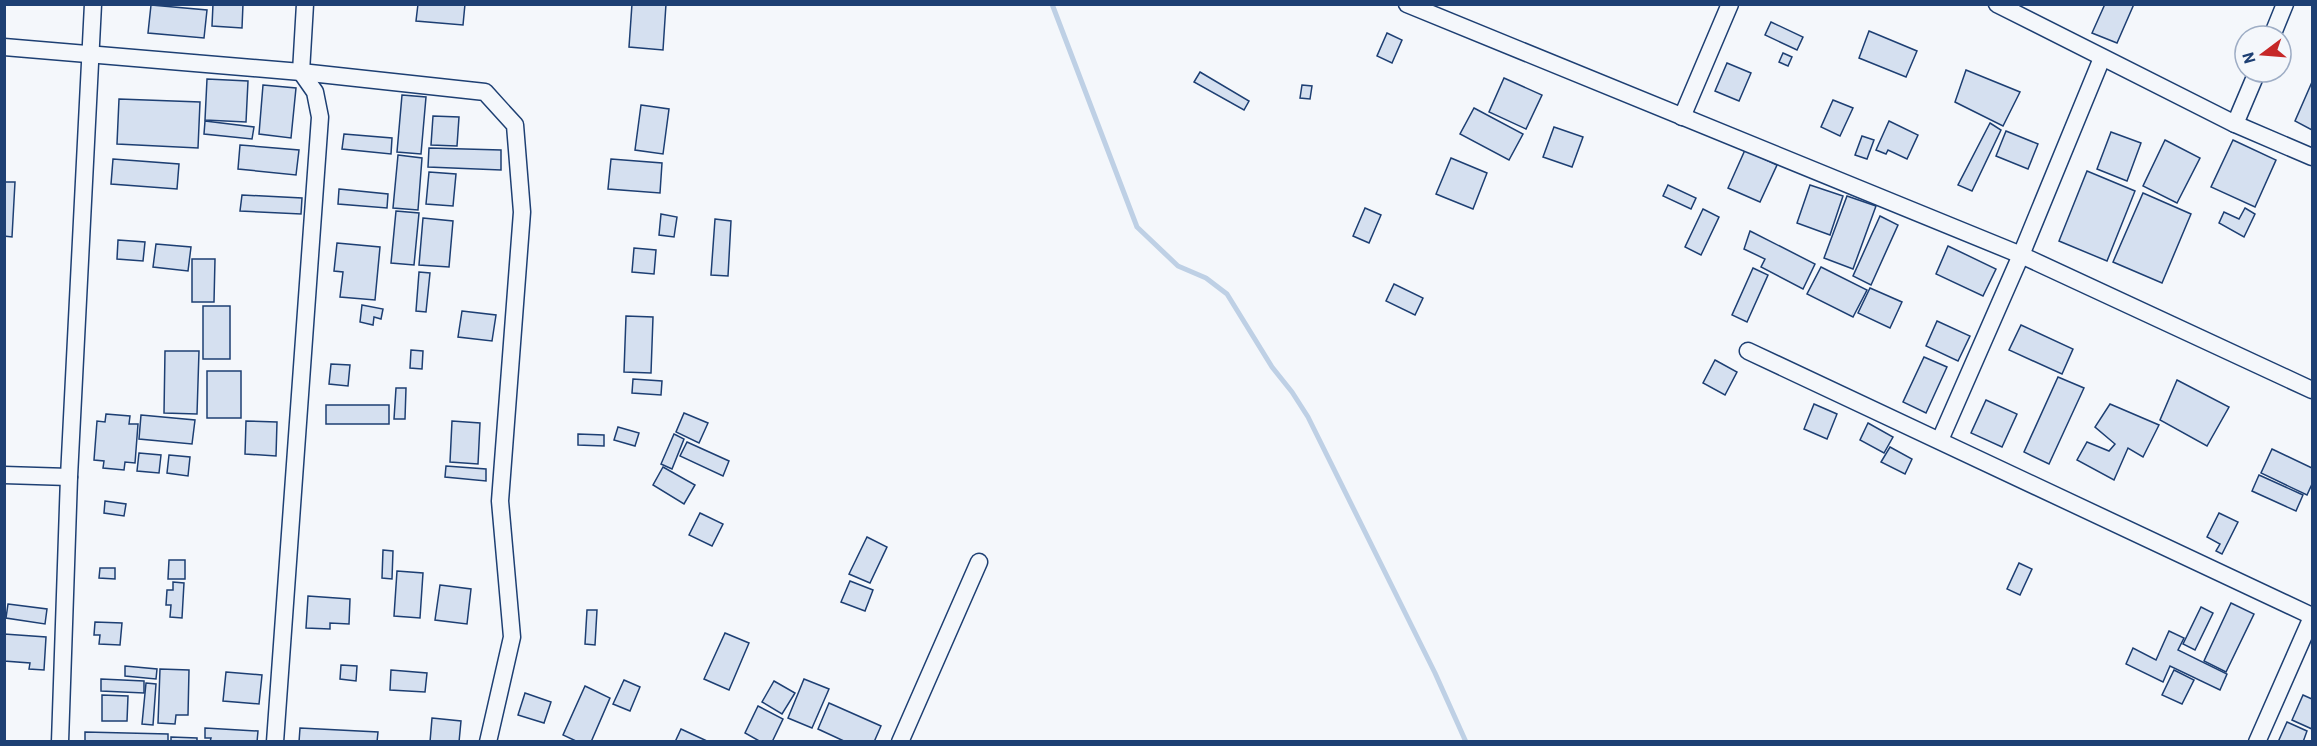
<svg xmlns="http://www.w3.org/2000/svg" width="2317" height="746" font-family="Barlow,sans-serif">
  <rect width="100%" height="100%" fill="#f4f7fb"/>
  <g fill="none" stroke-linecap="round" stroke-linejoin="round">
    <polyline stroke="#bed0e5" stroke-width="5" points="1052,4 1137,227 1178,266 1206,278 1227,294 1272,367 1292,392 1308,417 1435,673 1466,742"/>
  </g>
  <g fill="#d5e0f0" stroke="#1d3f73" stroke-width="1.5">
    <polygon points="213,4 243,4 242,28 212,26"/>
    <polygon points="418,4 465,4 463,25 416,21"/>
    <polygon points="632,4 666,4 663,50 629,47"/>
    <polygon points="2105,4 2134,4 2117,43 2092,33"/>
    <polygon points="151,5 207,10 204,38 148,33"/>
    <polygon points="1771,22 1803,37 1797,50 1765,35"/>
    <polygon points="1869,31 1917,51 1906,77 1859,58"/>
    <polygon points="1387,33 1402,40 1392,63 1377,56"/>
    <polygon points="1783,53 1792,57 1788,66 1779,62"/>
    <polygon points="1727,63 1751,73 1739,101 1715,91"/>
    <polygon points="1966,70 2020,92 2003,126 1955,102"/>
    <polygon points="1200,72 1249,101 1244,110 1194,82"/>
    <polygon points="1504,78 1542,95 1526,129 1489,112"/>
    <polygon points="207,79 248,81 246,122 205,120"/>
    <polygon points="2312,82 2312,130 2295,121"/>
    <polygon points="263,85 296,88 291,138 259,134"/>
    <polygon points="1302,85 1312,86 1310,99 1300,98"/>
    <polygon points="402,95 426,97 421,154 397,152"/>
    <polygon points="119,99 200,102 198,148 117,144"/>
    <polygon points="1833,100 1853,108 1840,136 1821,127"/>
    <polygon points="641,105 669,109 663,154 635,150"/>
    <polygon points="1474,108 1523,134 1509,160 1460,134"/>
    <polygon points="433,116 459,117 457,146 431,145"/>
    <polygon points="205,121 254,127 252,139 204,134"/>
    <polygon points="1889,121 1918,135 1907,159 1888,150 1886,154 1876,150"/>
    <polygon points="1990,123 2001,130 1972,191 1958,185"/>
    <polygon points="1554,127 1583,137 1572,167 1543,157"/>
    <polygon points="2006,131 2038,144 2028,169 1996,156"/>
    <polygon points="2111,132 2141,143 2127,181 2097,169"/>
    <polygon points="344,134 392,138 391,154 342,149"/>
    <polygon points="1862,136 1874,140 1867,159 1855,155"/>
    <polygon points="2165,140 2200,158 2177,203 2143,186"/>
    <polygon points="2233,140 2276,160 2255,207 2211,187"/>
    <polygon points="240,145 299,150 296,175 238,169"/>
    <polygon points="429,148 501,150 501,170 428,167"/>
    <polygon points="1745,150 1777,165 1760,202 1728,188"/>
    <polygon points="398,155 422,158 418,210 393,208"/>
    <polygon points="1451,158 1487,173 1473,209 1436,194"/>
    <polygon points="113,159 179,164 177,189 111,184"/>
    <polygon points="611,159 662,163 660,193 608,189"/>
    <polygon points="2087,171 2135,191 2107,261 2059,241"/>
    <polygon points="429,172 456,174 453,206 426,204"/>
    <polygon points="4,182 15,182 12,237 4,236"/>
    <polygon points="1668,185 1696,198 1691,209 1663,196"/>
    <polygon points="1810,185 1843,196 1830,235 1797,223"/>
    <polygon points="339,189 388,194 387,208 338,204"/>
    <polygon points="2143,193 2191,214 2162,283 2113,262"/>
    <polygon points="242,195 302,198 301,214 240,211"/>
    <polygon points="1847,196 1876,206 1853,269 1824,258"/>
    <polygon points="1365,208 1381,215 1369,243 1353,236"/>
    <polygon points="2245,208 2255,214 2244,237 2219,223 2224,212 2239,219"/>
    <polygon points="1703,209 1719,217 1701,255 1685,247"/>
    <polygon points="396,211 419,213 414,265 391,263"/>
    <polygon points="661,214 677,217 674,237 659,235"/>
    <polygon points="1880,216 1898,225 1871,285 1853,276"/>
    <polygon points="423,218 453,221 449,267 419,265"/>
    <polygon points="715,219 731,221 728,276 711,275"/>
    <polygon points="1750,231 1815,264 1803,289 1761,267 1765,259 1744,249"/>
    <polygon points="118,240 145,242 143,261 117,259"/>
    <polygon points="337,243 380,247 375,300 340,297 343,272 334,271"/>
    <polygon points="156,244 191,247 188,271 153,267"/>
    <polygon points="1948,246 1996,269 1983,296 1936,274"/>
    <polygon points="634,248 656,250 654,274 632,272"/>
    <polygon points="192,259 215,259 214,302 192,302"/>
    <polygon points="1821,267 1867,290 1853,317 1807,294"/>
    <polygon points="1753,268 1768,275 1747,322 1732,315"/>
    <polygon points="419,272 430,273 426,312 416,311"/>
    <polygon points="1394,284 1423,298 1415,315 1386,301"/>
    <polygon points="1870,288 1902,302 1890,328 1858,313"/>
    <polygon points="362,305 383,309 381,319 374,317 373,325 360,322"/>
    <rect x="203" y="306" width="27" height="53"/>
    <polygon points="462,311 496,315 492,341 458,337"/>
    <polygon points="626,316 653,317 651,373 624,372"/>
    <polygon points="1937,321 1970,336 1958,361 1926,346"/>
    <polygon points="2021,325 2073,349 2062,374 2009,350"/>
    <polygon points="411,350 423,351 422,369 410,368"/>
    <polygon points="165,351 199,351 197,414 164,413"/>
    <polygon points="1924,357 1947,367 1926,413 1903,402"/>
    <polygon points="1715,360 1737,372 1725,395 1703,383"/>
    <polygon points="331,364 350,365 348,386 329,384"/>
    <rect x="207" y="371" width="34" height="47"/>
    <polygon points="2058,377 2084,388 2049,464 2024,452"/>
    <polygon points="633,379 662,381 661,395 632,393"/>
    <polygon points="2177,380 2229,407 2207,446 2160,420"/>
    <polygon points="396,388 406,388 405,419 394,419"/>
    <polygon points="1986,400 2017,414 2002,447 1971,433"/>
    <polygon points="1814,404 1837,414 1827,439 1804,429"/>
    <polygon points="2110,404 2159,425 2143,457 2128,448 2114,480 2077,460 2087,442 2109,451 2115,444 2095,427"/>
    <rect x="326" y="405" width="63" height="19"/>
    <polygon points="684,413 708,423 699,443 676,432"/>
    <polygon points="106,414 130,416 129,424 138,424 135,463 125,462 124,470 103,468 104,461 94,460 97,421 105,422"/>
    <polygon points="141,415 195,420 192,444 139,439"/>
    <polygon points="246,421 277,422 276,456 245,454"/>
    <polygon points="452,421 480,423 478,464 450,462"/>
    <polygon points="1868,423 1893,437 1884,453 1860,440"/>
    <polygon points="618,427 639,433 635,446 614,440"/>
    <polygon points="578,434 604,435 604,446 578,445"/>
    <polygon points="674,434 684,439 672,469 661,464"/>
    <polygon points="687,442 729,461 723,476 680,456"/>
    <polygon points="1890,447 1912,459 1905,474 1881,462"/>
    <polygon points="2272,449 2312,468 2312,484 2307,495 2261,473"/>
    <polygon points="139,453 161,455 159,473 137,471"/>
    <polygon points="169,455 190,457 188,476 167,473"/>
    <polygon points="446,466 486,469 486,481 445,477"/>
    <polygon points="663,467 695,485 684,504 653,485"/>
    <polygon points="2259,475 2303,495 2296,511 2252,491"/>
    <polygon points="105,501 126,504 124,516 104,513"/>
    <polygon points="700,513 723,524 712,546 689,535"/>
    <polygon points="2219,513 2238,522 2222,554 2216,551 2220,544 2207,537"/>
    <polygon points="867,537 887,547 870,583 849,574"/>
    <polygon points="383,550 393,551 392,579 382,578"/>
    <polygon points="169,560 185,560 185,579 168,579"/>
    <polygon points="2019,563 2032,569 2020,595 2007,589"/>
    <polygon points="100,568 115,568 115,579 99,578"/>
    <polygon points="397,571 423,573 420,618 394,616"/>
    <polygon points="850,581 873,590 865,611 841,602"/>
    <polygon points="173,582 184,583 182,618 170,617 171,605 166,605 167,590 173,590"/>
    <polygon points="440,585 471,589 467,624 435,620"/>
    <polygon points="308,596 350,599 349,624 330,623 330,629 306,628"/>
    <polygon points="2231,603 2254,614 2226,672 2204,661"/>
    <polygon points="8,604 47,609 45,624 6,618"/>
    <polygon points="2201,607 2213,613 2195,650 2183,644"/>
    <polygon points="587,610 597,610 595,645 585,644"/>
    <polygon points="95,622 122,623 120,645 99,644 100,635 94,635"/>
    <polygon points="2169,631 2184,638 2178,650 2227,674 2220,690 2170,666 2163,682 2126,664 2133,648 2156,660"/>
    <polygon points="725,633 749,643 729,690 704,679"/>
    <polygon points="4,634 46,637 44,670 29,669 30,663 4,661"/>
    <polygon points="341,665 357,666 356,681 340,679"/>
    <polygon points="125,666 157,669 156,679 125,676"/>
    <polygon points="160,669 189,670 188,715 176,715 175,724 158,723"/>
    <polygon points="391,670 427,673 425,692 390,690"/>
    <polygon points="2174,670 2194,680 2182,704 2162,695"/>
    <polygon points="226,672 262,675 259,704 223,701"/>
    <polygon points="101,679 144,681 144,693 101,691"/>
    <polygon points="804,679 829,689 812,728 788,718"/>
    <polygon points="624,680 640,687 630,711 613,704"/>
    <polygon points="774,681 795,693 782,714 762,702"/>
    <polygon points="146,683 156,684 153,725 142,724"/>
    <polygon points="585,686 610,698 591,742 578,742 563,735"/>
    <polygon points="525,693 551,702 544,723 518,715"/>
    <polygon points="102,695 128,696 127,721 102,721"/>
    <polygon points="2303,695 2312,699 2312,729 2292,720"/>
    <polygon points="829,703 881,726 874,742 846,742 818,729"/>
    <polygon points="758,706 783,719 772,742 761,742 745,733"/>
    <polygon points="432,718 461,721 459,742 430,742"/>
    <polygon points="2287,722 2307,731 2303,742 2278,742"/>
    <polygon points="205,728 258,731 257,742 210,742 211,738 205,738"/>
    <polygon points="300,728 378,732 377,742 299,742"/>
    <polygon points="681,729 707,741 706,742 675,742"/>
    <polygon points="85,732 168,734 168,742 85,742"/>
    <polygon points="171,737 197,738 197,742 171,742"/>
  </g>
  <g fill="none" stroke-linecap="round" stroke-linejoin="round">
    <defs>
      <g id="street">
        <polyline points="1407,4 2021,255 2312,390"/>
        <polyline points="1997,4 2235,124 2312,157"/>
        <polyline points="2272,36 2285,4"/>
        <polyline points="4,47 301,72 485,92 515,125 522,212 500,501 512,637 488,742"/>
        <polyline points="1682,117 1730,4"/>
        <polyline points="2235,124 2257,72"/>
        <polyline points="1748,351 2312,616"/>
        <polyline points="1940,440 2021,255 2102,58"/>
        <polyline points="4,475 69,477"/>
        <polyline points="60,742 69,477 93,4"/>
        <polyline points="275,742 320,117 315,92 301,72 305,4"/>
        <polyline points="900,742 979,562"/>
        <polyline points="2257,742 2312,617"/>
      </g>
    </defs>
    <use href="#street" stroke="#1d3f73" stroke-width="19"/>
    <use href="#street" stroke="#f4f7fb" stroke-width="16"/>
  </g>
  <rect width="2317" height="746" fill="none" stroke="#1d3f73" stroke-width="12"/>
  <g transform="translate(2263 54) rotate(254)"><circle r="28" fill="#f4f7fb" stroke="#9eadc5" stroke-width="1.5"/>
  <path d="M0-4.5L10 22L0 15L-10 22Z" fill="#c62828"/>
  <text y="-9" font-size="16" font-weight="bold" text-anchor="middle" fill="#1d3f73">N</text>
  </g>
</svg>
